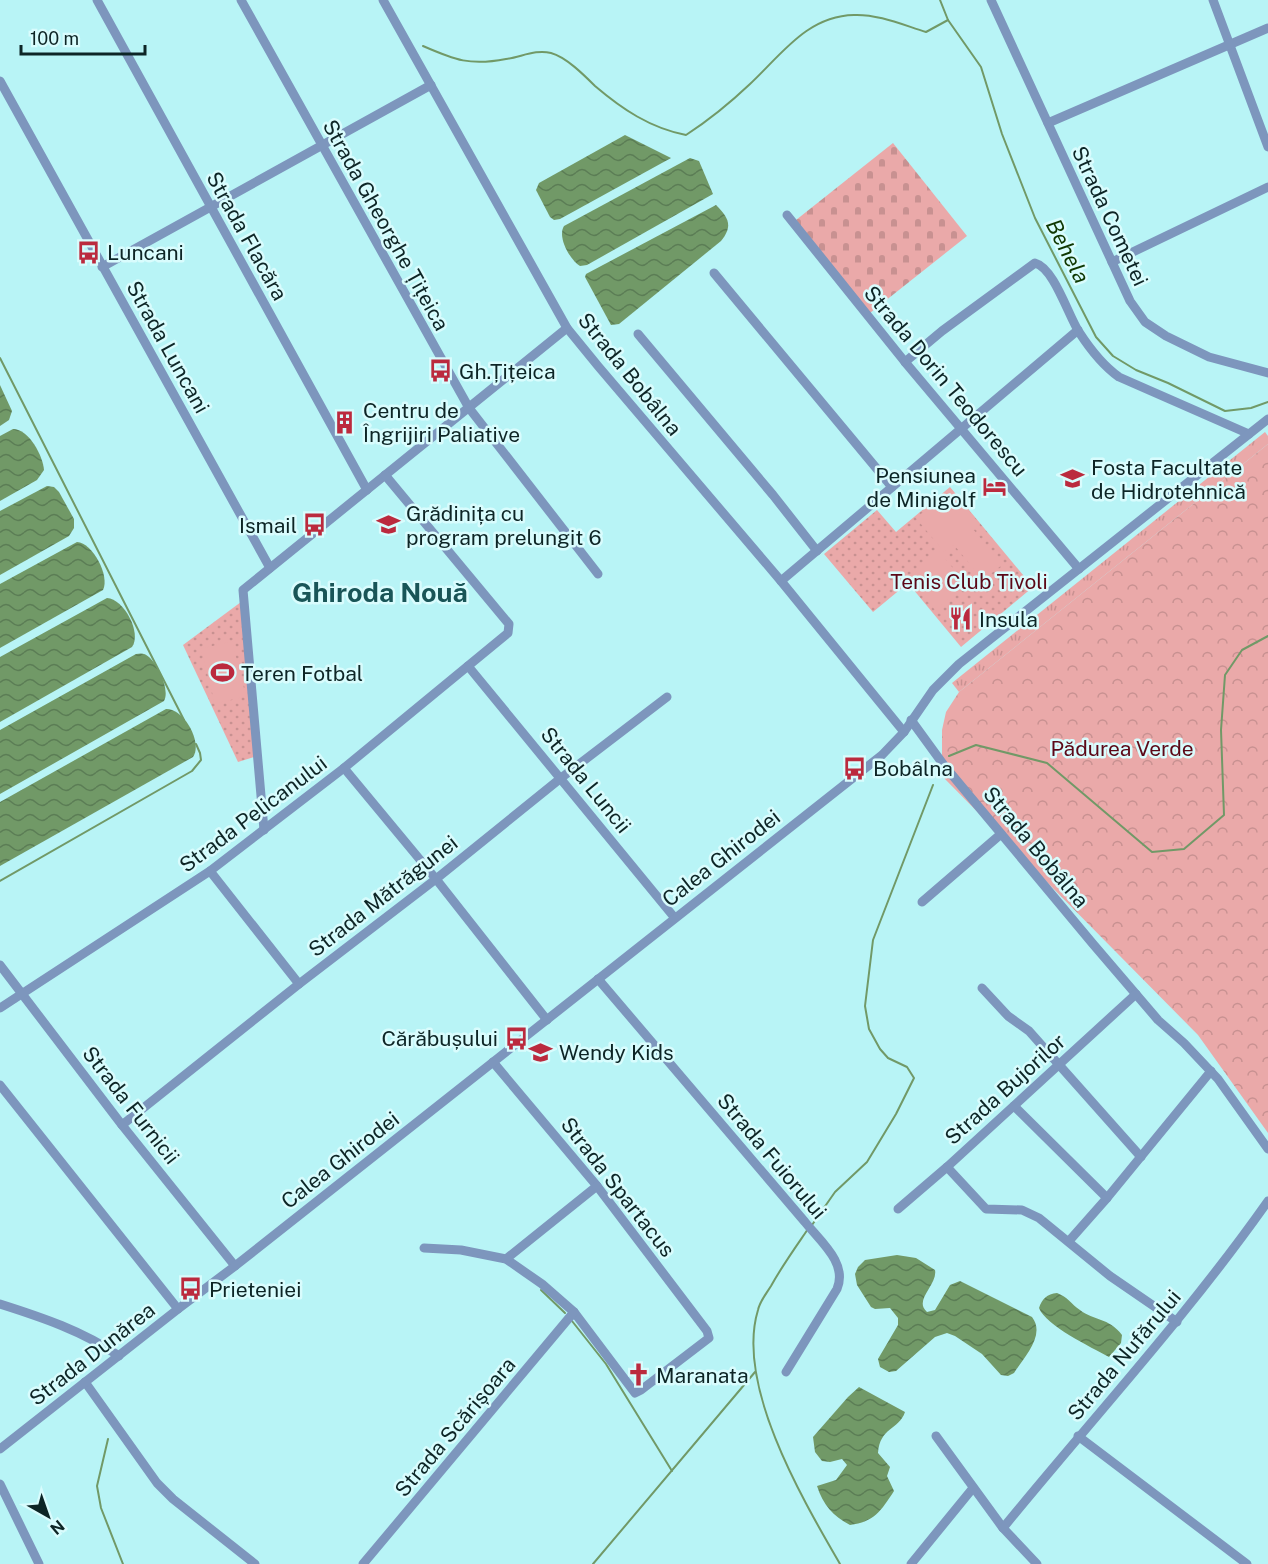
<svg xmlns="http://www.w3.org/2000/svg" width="1268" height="1564" font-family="'Public Sans',sans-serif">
  <defs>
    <pattern id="grass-tufts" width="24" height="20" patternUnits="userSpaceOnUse" patternTransform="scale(1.5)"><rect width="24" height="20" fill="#eaa9a9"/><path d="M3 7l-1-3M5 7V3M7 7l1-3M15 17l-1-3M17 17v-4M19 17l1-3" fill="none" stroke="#c89191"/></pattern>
    <pattern id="forest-crowns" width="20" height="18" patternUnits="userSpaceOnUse" patternTransform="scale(1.5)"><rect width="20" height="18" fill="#eaa9a9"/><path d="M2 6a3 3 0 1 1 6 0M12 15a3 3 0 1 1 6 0" fill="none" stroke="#c89191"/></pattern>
    <pattern id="cemetery-stones" width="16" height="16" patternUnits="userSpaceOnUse" patternTransform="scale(1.5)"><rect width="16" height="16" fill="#eaa9a9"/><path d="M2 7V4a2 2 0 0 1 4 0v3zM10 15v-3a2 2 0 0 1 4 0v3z" fill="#c89191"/></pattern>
    <pattern id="park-dots" width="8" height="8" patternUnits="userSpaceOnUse" patternTransform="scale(1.5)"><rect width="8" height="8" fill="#eaa9a9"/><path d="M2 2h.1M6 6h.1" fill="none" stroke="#c89191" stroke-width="1.8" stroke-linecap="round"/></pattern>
    <pattern id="water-waves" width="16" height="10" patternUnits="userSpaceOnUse" patternTransform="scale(1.5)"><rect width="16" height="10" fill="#719967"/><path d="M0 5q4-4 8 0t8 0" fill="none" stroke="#5b7d55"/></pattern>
  </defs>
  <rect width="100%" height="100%" fill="#b8f4f6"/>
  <polygon fill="url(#grass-tufts)" points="1265,432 1268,436 1268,444 959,692 952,683"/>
  <polygon fill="url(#forest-crowns)" points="1268,444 1268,1133 1198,1035 942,776 942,730 946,712 959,692"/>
  <polygon fill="url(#cemetery-stones)" points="893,143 967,236 870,313 796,220"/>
  <g fill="url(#park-dots)">
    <polygon points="950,487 1033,587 961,647 908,583 873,612 824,554 877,510 896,532"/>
    <polygon points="241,602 254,757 238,762 183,645"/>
  </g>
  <g fill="#eaa9a9">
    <polygon points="951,489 979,523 973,529 1002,565 983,580 954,545 944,552 916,518"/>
    <polygon points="939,551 966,584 935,610 908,578"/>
    <polygon points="232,641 246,696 215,704 201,649"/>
  </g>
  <g fill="url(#water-waves)">
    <polygon points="625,135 671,158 560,219 554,220 550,217 536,190 539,183"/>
    <path d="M690,158L699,161L713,194L587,265L580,266C570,260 557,237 564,226Z"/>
    <path d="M716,205C729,218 733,226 721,241L619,324L611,325L585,277L586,274Z"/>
    <polygon points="0,385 12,411 9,420 0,426"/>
    <path d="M13,429C29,429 43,456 44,470L37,480L0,501V436Z"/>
    <polygon points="47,486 54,487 59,492 74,519 74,528 69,536 0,575 0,511"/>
    <path d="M77,542C93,543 110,576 103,590L0,648V584Z"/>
    <path d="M107,598C124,599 142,633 132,647L0,722V657Z"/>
    <path d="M136,654C141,653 145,653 149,657C159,666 170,690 164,701L0,794V730Z"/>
    <path d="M166,709C184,708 203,743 193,757L0,866V802Z"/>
    <path d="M897,1255L916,1258L935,1270C938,1285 913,1300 927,1312L935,1310L950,1285L960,1281L1032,1317C1046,1335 1024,1357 1014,1373L1008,1376L1001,1375L982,1354L955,1336L947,1333L935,1337L896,1371L889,1372L880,1367L878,1359L898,1325V1318L890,1308L875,1309L871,1307L857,1285L855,1274L858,1267L865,1260Z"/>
    <path d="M1057,1293C1068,1297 1071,1304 1080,1310C1094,1321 1108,1317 1122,1335L1121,1343L1109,1357C1091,1347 1046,1326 1039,1308C1042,1299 1047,1294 1057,1293Z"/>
    <path d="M859,1387L905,1412C899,1430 880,1427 878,1453L890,1467L887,1476L894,1491C881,1511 874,1522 850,1525C833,1516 823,1505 817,1486L836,1480L847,1465L842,1459L830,1462L822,1461L815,1452L813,1437L848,1397Z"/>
  </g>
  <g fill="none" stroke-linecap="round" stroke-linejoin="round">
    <g stroke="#719967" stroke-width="2">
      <polyline points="940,0 948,20 981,67 1002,134 1035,218 1096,337 1113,356 1136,370 1168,383 1225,411 1251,408 1268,402"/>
      <path d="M423,46C455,60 470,66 506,59C521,57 536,49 551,53C566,57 584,75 595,86C622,109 650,128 686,135C709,120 730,103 750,84C782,54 807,16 854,15C878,14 903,25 926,32L948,20"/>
      <polyline points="0,358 184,720"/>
      <polyline points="949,756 976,745 1047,763 1152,852 1184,849 1224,815 1221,730 1225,675 1242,650 1268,636"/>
      <polyline points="0,881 192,771 201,760 200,753 196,744"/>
      <polyline points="812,1225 835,1192 867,1162 896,1114 914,1078 907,1067 888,1058 880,1049 869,1029 865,1006 873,940 933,785"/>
      <path d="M808,1229C795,1248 782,1266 771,1286C766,1294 760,1301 758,1310C735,1385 803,1500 840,1564"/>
      <polyline points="541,1290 565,1313"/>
      <polyline points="572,1321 606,1364 672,1471"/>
      <polyline points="108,1439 97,1486 101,1508 123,1564"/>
      <polyline points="593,1564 755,1372"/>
    </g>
    <g stroke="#7d96bd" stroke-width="9">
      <polyline points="97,0 367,490"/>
      <polyline points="241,0 469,408 598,574"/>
      <polyline points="383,0 567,328 598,366 781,581 904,732"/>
      <polyline points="991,0 1130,301 1145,322 1166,336 1209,357 1268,373"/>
      <polyline points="1213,0 1268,147"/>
      <polyline points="0,81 270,568"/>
      <polyline points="1048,123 1268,28"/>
      <polyline points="787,215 905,362 1079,569"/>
      <polyline points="1112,262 1268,187"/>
      <polyline points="102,267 431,85"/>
      <polyline points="714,273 892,487"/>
      <polyline points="638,334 773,495 817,551"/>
      <path d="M905,362L942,331L1035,263C1054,268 1068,315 1079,332C1090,349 1102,365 1119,377L1249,434"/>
      <polyline points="781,581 1078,330"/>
      <polyline points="468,666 674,917"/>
      <polyline points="911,720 943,764 1093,944 1158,1020 1184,1043 1218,1079 1268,1149"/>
      <polyline points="344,768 436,879 547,1020"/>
      <polyline points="264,830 243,590 567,328"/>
      <polyline points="210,871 299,984"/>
      <polyline points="922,902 1001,834"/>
      <polyline points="0,965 122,1125 235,1266"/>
      <path d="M598,979L805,1222C820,1241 848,1263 837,1289L786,1372"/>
      <polyline points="982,988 1008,1016 1029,1031 1141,1157"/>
      <polyline points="0,1008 210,871 344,768 508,633 509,624 385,475"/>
      <polyline points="0,1085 178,1309"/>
      <polyline points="1014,1106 1107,1198"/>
      <polyline points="122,1125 299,984 436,879 561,778 667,697"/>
      <polyline points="947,1167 986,1209 1022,1210 1039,1218 1110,1276 1177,1322"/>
      <polyline points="898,1209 947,1167 1136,994"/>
      <polyline points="1069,1241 1107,1198 1211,1071"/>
      <polyline points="424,1248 461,1250 506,1259 542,1284 574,1312 635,1393 641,1390 709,1338 707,1331 597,1186 493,1062"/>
      <polyline points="506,1259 597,1186"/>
      <path d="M0,1304C41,1317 83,1331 119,1356"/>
      <polyline points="85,1382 157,1483 173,1499 255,1564"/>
      <polyline points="936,1436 1003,1528 1037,1564"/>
      <polyline points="1078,1436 1247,1564"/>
      <polyline points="0,1449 178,1309 235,1266 882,755 904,732 933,690 959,664 1268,419"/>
      <polyline points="0,1484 39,1564"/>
      <path d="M1003,1528C1092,1419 1187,1316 1268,1201"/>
      <polyline points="363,1564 574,1312"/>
      <polyline points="911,1564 973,1488"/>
    </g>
  </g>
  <defs>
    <symbol id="bus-bare" viewBox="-9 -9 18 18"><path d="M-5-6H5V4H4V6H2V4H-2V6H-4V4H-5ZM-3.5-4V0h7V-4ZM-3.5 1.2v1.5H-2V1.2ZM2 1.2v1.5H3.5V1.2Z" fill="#bb2a3e" stroke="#d9fcfd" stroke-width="2.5" paint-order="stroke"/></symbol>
    <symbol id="building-bare" viewBox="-9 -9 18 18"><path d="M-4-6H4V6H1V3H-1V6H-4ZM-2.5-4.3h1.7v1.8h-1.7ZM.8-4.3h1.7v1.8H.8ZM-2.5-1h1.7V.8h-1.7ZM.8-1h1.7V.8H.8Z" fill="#bb2a3e" stroke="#d9fcfd" stroke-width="2.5" paint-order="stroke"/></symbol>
    <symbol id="university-bare" viewBox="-9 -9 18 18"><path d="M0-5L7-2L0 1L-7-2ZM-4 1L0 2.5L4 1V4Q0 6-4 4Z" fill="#bb2a3e" stroke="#d9fcfd" stroke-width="2.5" paint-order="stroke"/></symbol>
    <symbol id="hotel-bare" viewBox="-9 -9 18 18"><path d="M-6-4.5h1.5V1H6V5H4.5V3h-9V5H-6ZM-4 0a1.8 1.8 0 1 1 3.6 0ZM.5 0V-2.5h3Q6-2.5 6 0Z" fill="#bb2a3e" stroke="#d9fcfd" stroke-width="2.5" paint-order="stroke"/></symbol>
    <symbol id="school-bare" viewBox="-9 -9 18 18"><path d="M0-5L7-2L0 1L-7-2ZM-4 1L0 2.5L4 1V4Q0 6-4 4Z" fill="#bb2a3e" stroke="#d9fcfd" stroke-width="2.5" paint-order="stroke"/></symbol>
    <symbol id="restaurant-bare" viewBox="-9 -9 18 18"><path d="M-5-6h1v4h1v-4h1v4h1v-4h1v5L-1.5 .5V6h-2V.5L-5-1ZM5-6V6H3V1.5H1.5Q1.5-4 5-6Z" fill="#bb2a3e" stroke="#d9fcfd" stroke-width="2.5" paint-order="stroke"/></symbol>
    <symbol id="stadium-bare" viewBox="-9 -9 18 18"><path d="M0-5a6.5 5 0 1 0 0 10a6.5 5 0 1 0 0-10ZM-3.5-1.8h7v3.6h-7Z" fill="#bb2a3e" stroke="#d9fcfd" stroke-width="2.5" paint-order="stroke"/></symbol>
    <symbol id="church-bare" viewBox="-9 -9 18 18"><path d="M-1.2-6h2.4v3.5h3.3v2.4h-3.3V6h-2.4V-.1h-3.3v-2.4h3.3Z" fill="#bb2a3e" stroke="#d9fcfd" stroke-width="2.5" paint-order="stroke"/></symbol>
  </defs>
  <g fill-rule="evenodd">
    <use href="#bus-bare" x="72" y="236" width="33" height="33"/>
    <use href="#bus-bare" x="424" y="354" width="33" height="33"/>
    <use href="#building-bare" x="328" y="406" width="33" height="33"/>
    <use href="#university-bare" x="1056" y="462" width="33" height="33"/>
    <use href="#hotel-bare" x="978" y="470" width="33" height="33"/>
    <use href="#bus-bare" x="298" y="508" width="33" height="33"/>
    <use href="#school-bare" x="372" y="508" width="33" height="33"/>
    <use href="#restaurant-bare" x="944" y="602" width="33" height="33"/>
    <use href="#stadium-bare" x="206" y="656" width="33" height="33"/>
    <use href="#bus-bare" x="838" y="752" width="33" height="33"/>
    <use href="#bus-bare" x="500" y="1022" width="33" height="33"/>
    <use href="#school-bare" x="524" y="1036" width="33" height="33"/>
    <use href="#bus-bare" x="174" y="1272" width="33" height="33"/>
    <use href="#church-bare" x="622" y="1358" width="33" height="33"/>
  </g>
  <g text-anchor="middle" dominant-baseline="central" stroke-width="5" stroke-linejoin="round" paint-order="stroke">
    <g font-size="21" fill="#0d2526" stroke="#d9fcfd">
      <text transform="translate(1110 216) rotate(65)">Strada Cometei</text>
      <text transform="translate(386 225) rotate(61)">Strada Gheorghe Țițeica</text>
      <text transform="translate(247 236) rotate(61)">Strada Flacăra</text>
      <text transform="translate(168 347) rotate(61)">Strada Luncani</text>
      <text transform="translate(630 374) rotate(51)">Strada Bobâlna</text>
      <text transform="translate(946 381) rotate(50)">Strada Dorin Teodorescu</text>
      <text transform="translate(586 780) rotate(51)">Strada Luncii</text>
      <text transform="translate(253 814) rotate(-37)">Strada Pelicanului</text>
      <text transform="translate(1036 847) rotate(50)">Strada Bobâlna</text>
      <text transform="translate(721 858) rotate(-38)">Calea Ghirodei</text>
      <text transform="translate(383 896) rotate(-38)">Strada Mătrăgunei</text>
      <text transform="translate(1005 1089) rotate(-42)">Strada Bujorilor</text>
      <text transform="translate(131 1105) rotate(52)">Strada Furnicii</text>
      <text transform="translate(772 1156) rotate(50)">Strada Fuiorului</text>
      <text transform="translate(340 1160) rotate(-38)">Calea Ghirodei</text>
      <text transform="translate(618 1187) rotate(52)">Strada Spartacus</text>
      <text transform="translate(92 1354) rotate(-38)">Strada Dunărea</text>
      <text transform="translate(1124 1355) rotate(-50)">Strada Nufărului</text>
      <text transform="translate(455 1427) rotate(-50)">Strada Scărișoara</text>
    </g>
    <g font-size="21" fill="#0d2526" stroke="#d9fcfd" text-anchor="start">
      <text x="107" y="252">Luncani</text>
      <text x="459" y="371">Gh.Țițeica</text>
      <text x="363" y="410">Centru de<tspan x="363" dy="24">Îngrijiri Paliative</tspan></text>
      <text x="1091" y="467">Fosta Facultate<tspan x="1091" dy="24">de Hidrotehnică</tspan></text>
      <text x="976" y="475" text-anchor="end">Pensiunea<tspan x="976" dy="24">de Minigolf</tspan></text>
      <text x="406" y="513">Grădinița cu<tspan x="406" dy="24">program prelungit 6</tspan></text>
      <text x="297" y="525" text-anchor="end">Ismail</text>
      <text x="979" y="619">Insula</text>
      <text x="241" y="673">Teren Fotbal</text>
      <text x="873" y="768">Bobâlna</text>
      <text x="498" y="1038" text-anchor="end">Cărăbușului</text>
      <text x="559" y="1052">Wendy Kids</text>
      <text x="209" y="1289">Prieteniei</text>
      <text x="656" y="1375">Maranata</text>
    </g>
    <g font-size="21" fill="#5c0817" stroke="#d9fcfd">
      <text x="969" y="581">Tenis Club Tivoli</text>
      <text x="1122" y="748">Pădurea Verde</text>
    </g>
    <g font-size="22" font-style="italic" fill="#0e3701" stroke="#d9fcfd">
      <text transform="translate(1068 251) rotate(63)">Behela</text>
    </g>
    <g font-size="27" font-weight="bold" fill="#195557" stroke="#d9fcfd">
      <text x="380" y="592">Ghiroda Nouă</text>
    </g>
  </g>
  <g transform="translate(48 1516) rotate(140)" stroke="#d9fcfd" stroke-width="4.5" paint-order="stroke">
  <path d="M0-4.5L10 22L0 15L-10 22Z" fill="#0d2526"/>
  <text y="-9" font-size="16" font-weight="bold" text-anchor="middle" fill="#0d2526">N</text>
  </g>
  <path d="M21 45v9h124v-9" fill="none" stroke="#0d2526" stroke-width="3"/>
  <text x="30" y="45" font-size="18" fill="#0d2526" stroke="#d9fcfd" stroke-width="4.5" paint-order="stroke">100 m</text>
</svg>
